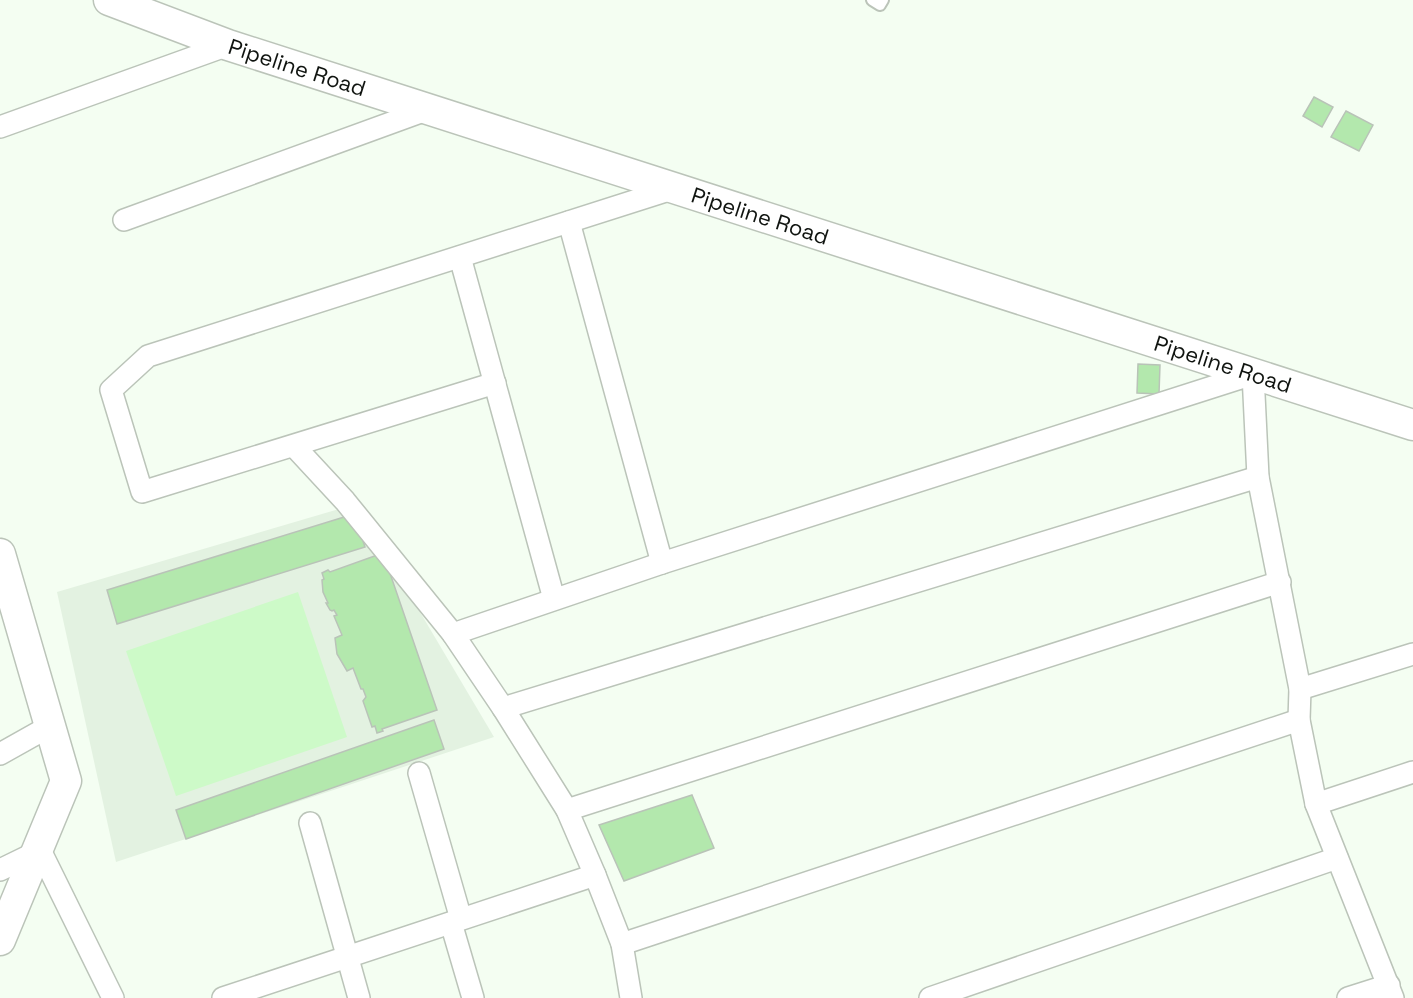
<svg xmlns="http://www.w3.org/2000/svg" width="1413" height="998" font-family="'Space Grotesk',sans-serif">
  <rect width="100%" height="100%" fill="#f4fef2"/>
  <polygon fill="#e3f2e1" points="356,504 494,737 116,862 57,592"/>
  <polygon fill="#cdfac8" points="298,592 347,737 176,796 126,651"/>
  <g fill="#b3e8ad" stroke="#b9c3b8" stroke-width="1.5">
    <polygon points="1314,97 1333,107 1322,127 1303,116"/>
    <polygon points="1346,111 1373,125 1359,151 1331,137"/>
    <polygon points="1138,364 1160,365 1159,394 1137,393"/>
    <polygon points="354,514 365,547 117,624 107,590"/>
    <polygon points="383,553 437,710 382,729 383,731 377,733 375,726 372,727 363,701 366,697 363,689 361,689 353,668 347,671 337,654 335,638 342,635 334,616 337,615 334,610 332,611 330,610 326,603 328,603 323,592 322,580 324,579 322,573 328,570 330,572"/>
    <polygon points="434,720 444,749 186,839 176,810"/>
    <polygon points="692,795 714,848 624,881 599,825"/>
  </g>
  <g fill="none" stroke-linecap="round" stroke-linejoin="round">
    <defs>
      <polyline id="lane" points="872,0 880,5 883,0"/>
      <g id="street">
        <polyline points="0,127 228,45"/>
        <polyline points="124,220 429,109"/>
        <polyline points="569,222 662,563"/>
        <polyline points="460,257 554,599"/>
        <polyline points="495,383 142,492 111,390 148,356 675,188"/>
        <polyline points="294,446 345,501 453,634"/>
        <polyline points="1300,689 1413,654"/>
        <polyline points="503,708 1258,477"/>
        <polyline points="0,754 50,726"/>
        <polyline points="419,773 461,919"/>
        <polyline points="1316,804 1413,772"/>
        <polyline points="567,810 1280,582"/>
        <polyline points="310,823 359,998"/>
        <polyline points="39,848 113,998"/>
        <polyline points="0,870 37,852"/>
        <polyline points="451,923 473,998"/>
        <polyline points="622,944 1299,720"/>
        <polyline points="223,998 595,875"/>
        <polyline points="631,998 622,944 595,875 567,810 503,708 453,634 662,563 1253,374 1258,477 1300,689 1299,720 1316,804 1393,998"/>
        <polyline points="930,998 1337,858"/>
        <polyline points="1348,998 1389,985"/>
      </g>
      <g id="secondary">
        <path id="s1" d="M109,0L228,45L1413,425"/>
        <polyline points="0,554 66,781 0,940"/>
      </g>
    </defs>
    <use href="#lane" stroke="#bbc4b9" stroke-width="14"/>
    <use href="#street" stroke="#bbc4b9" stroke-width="24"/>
    <use href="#secondary" stroke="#bbc4b9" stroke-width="33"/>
    <use href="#lane" stroke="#fff" stroke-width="10"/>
    <use href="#street" stroke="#fff" stroke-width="21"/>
    <use href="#secondary" stroke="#fff" stroke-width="30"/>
  </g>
  <g text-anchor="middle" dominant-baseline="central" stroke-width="4.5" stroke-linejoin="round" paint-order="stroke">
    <g font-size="22" fill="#101410" stroke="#fff">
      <text stroke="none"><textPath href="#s1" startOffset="200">Pipeline Road</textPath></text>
      <text stroke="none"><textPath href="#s1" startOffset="686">Pipeline Road</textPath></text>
      <text stroke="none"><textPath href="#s1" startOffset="1172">Pipeline Road</textPath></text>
    </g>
  </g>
</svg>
